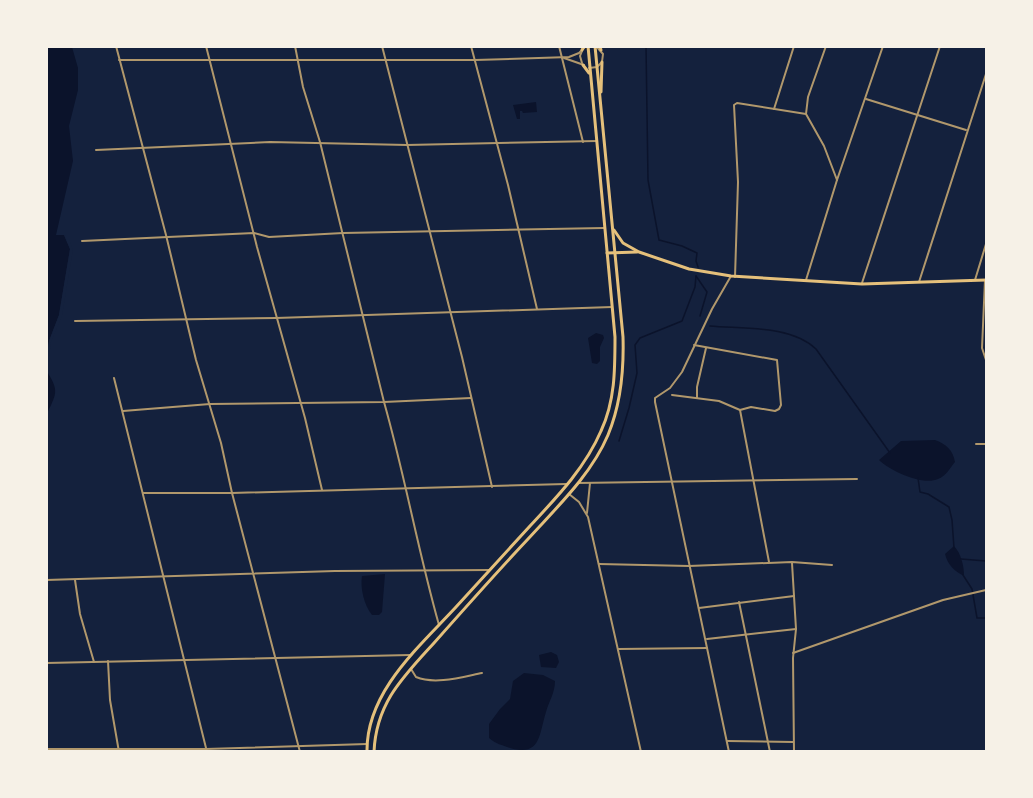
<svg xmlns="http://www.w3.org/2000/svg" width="1033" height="798" font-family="'DM Sans',sans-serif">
  <rect width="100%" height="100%" fill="#14213d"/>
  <g fill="#0b132b">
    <polygon points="47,47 72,47 78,68 78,90 69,126 73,161 56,235 64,235 70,249 59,315 49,341 47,355"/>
    <polygon points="536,102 537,112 523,113 522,111 520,111 520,119 517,119 513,105"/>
    <polygon points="596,333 603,335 604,338 600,347 600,361 597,364 592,363 588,338"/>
    <path d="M46,370C58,389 58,392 47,413Z"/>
    <path d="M935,440C946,444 953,450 955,462C950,468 946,476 938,479C923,486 890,471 879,460L901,441Z"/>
    <path d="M954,546C961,553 964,566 964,576C954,571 948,565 945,554Z"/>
    <path d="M385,574L382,612L379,615H372C364,605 360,588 362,576Z"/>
    <polygon points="551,652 557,655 559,662 556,668 541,667 539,655"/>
    <path d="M524,673L543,675L555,681C555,693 549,701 546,712C539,734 541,757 510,748C502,745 496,744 489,738V724L500,709L510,699L513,681Z"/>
  </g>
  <polygon fill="#14213d" points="64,235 69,239 73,250 62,316 51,342 49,356 46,358 49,341 59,315 70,249"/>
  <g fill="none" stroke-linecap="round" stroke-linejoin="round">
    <g stroke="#0b132b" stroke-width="1.5">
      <polyline points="646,46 648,180 659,240 682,246 697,253 696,261 698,267"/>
      <polyline points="696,276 707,292 700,316"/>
      <path d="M710,326C743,329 791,325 816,349L890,453"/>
      <polyline points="619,441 629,408 637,373 635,345 640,338 682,321 695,287 696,276"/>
      <polyline points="918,478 920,492 928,494 949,507 952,520 954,548"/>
      <polyline points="961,559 986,561"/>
      <polyline points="963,575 972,589 977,618 986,618"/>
    </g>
    <g stroke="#b1986c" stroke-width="2">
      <polyline points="116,46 166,235 196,360 221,443 232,493 300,752"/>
      <polyline points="206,46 257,247 305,418 322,490"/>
      <path d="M295,46L303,87L320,142L384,402C405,476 418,551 439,625"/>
      <polyline points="382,46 462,357 492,487"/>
      <polyline points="471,46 508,185 537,309"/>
      <polyline points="559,46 583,142"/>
      <polyline points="826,46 808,97 806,114 824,146 837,180"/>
      <polyline points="564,58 584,65"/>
      <polyline points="119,60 475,60 569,57 579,53 586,46"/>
      <polyline points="582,63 580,56 582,51"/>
      <polyline points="589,68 597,67 602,62 603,54 596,46"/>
      <polyline points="866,99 966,130"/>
      <polyline points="774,109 794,46"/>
      <polyline points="96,150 270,142 407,145 597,141"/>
      <polyline points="82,241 254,233 269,237 343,233 604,228"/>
      <polyline points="735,277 738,182 734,105 737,103 806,114"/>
      <polyline points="806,280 837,180 883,46"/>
      <polyline points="975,280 986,244"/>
      <polyline points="985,280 982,348 986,360"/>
      <polyline points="919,282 986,74"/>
      <polyline points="862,283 940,46"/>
      <polyline points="75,321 276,318 612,307"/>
      <polyline points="114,378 207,752"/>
      <polyline points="672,395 719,401 740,410 751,407 775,411 779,409 781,405 777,360 694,345"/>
      <polyline points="697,398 697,387 706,348"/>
      <polyline points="740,410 769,562"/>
      <polyline points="123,411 210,404 384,402 471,398"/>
      <polyline points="976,444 986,444"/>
      <polyline points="578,483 857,479"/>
      <polyline points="143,493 232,493 566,484"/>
      <polyline points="569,494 579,502 588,517 641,752"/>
      <polyline points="587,513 590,483"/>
      <polyline points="792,563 796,629 793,658 794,752"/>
      <polyline points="599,564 689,566 792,562 832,565"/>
      <polyline points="46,580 335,571 490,570"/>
      <polyline points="75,580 80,614 94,662"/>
      <polyline points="739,602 770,752"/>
      <polyline points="699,608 794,596"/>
      <polyline points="707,639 796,629"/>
      <polyline points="618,649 707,648"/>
      <polyline points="793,653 943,600 986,590"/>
      <polyline points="108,661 110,700 119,752"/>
      <polyline points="46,663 410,655"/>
      <path d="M411,669L416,677C435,685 462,677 482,673"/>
      <polyline points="727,741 793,742"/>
      <polyline points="46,749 206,749 367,744"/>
      <polyline points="729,752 655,402 655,398 670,388 682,372 712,309 731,276"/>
    </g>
    <g stroke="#e5c07b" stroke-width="3">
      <polyline points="600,46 601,50"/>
      <polyline points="582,50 584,46"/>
      <polyline points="583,65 589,73"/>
      <polyline points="601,92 602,62"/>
      <polyline points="614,230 623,243 639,252 689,269 731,276 862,284 986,280"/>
      <polyline points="607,253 637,252"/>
      <path d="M367,752C366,692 419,647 456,607C481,580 505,553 530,526C557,497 585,468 601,431C615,401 615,370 615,337L588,46"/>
      <path d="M374,752C376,703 403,677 434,643C465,608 496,573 528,539C557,507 591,475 608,435C621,404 624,370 623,337L595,46"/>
    </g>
  </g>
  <rect width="1033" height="798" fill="none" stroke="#f6f1e7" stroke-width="96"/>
</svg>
